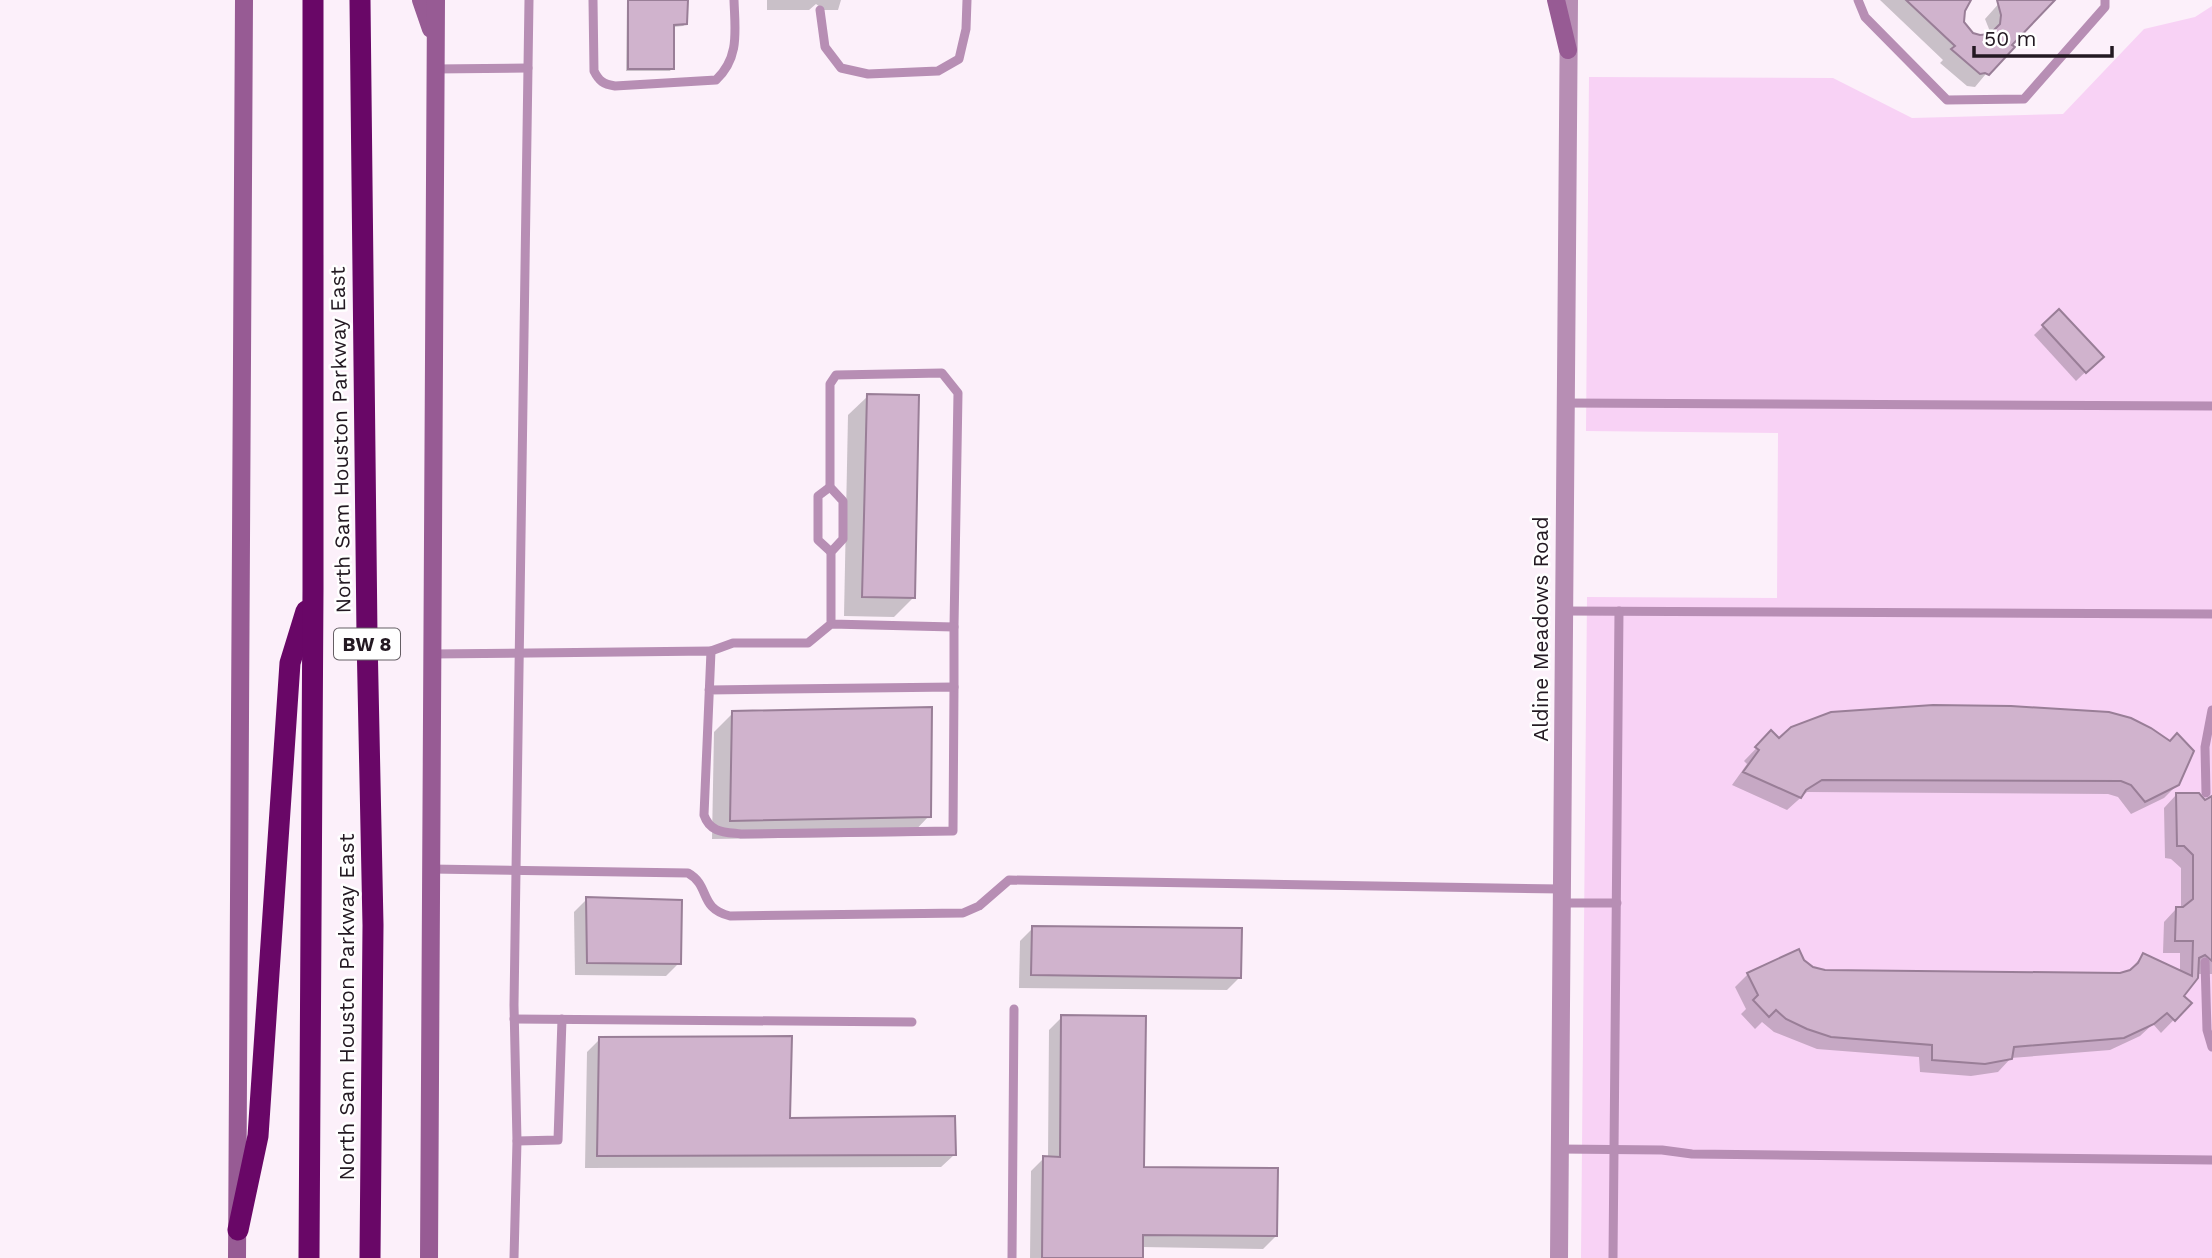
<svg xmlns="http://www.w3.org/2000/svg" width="2212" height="1258" font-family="'Work Sans',sans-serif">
  <rect width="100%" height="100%" fill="#fcf0fa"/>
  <polygon fill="#f8d2f5" points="2212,6 2212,1258 1581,1258 1587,597 1777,598 1778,433 1586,431 1589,77 1833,78 1912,118 2063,114 2144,29 2195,17"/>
  <g fill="#0003">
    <polygon points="627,0 686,0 686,24 683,26 673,27 672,68 670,71 626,71"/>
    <polygon points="767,0 841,0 838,10 824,10 816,4 809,10 767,10"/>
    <polygon points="1880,0 1962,0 1963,22 1972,34 1987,36 1989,29 1985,19 2002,0 2053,0 2010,45 1975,87 1967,86 1940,63 1943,60"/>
    <polygon points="2059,311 2101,357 2076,381 2034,335"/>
    <polygon points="868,396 913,598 894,617 844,616 848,415"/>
    <polygon points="733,713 929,816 910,836 712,839 714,732"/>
    <polygon points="1771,733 1779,740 2178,784 2164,798 2131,814 2118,797 2108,794 1807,792 1787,810 1732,785 1747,764 1744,761"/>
    <polygon points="2176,795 2205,802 2212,797 2212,974 2197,974 2182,997 2190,1003 2161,1033 2153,1024 2140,1036 2110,1050 2011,1058 1998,1072 1971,1076 1920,1072 1919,1057 1817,1049 1774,1032 1762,1022 1755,1029 1741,1014 1746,1009 1735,987 1748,974 1803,961 1812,968 1824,972 2121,975 2128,972 2143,955 2180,973 2180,953 2163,953 2164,922 2176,909 2181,909 2181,868 2171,859 2165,858 2164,808"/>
    <polygon points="587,899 679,963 666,976 575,975 574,912"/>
    <polygon points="1033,928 1240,977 1227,990 1019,988 1020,941"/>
    <polygon points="1062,1017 1142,1169 1276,1236 1263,1249 1141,1247 1141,1258 1030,1258 1031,1171 1044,1158 1048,1158 1049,1030"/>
    <polygon points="600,1039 788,1119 954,1155 941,1167 585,1168 587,1052"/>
  </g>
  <g fill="#d0b3cd" stroke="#997e97" stroke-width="2">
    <polygon points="628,0 688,0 687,24 674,25 674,69 628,69"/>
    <polygon points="1906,0 1971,0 1965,11 1964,22 1973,33 1980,35 1990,34 2000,24 2001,15 1997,0 2055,0 2012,45 2015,47 1989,75 1985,73 1980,74 1951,49 1955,46"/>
    <polygon points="2059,309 2104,357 2086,373 2042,325"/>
    <polygon points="867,394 919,395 915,598 862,597"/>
    <polygon points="1933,705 2011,706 2109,712 2131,718 2151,728 2170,741 2177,733 2194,751 2179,785 2145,802 2131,785 2121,781 1822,780 1806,790 1801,798 1743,772 1759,750 1755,747 1771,730 1779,738 1791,727 1831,712"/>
    <polygon points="932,707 931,817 730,821 732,711"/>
    <polygon points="2176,793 2199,793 2205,800 2212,796 2212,961 2205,955 2199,958 2198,978 2184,996 2192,1003 2175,1021 2167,1013 2154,1024 2124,1038 2014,1047 2012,1059 1985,1064 1932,1060 1932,1045 1831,1037 1807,1029 1786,1019 1776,1010 1769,1017 1753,1000 1758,995 1747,973 1799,949 1804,960 1813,967 1825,970 2120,973 2130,970 2138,963 2143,953 2192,976 2193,941 2175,941 2176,907 2183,907 2193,899 2193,855 2184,846 2177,846"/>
    <polygon points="586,897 682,900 681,964 587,963"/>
    <polygon points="1032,926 1242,928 1241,978 1031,975"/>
    <polygon points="1061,1015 1146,1016 1144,1167 1278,1168 1277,1236 1143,1235 1143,1258 1042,1258 1043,1156 1060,1157"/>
    <polygon points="792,1036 790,1118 955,1116 956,1155 597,1156 599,1037"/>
  </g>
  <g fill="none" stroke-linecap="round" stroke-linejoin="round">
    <g stroke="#b78eb4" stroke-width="9">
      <path d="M593,0L594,71C599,81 603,84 615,86L716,80C740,57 735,31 734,0"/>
      <polyline points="1858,0 1865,17 1947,100 2024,99 2105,7 2105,0"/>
      <polyline points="820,10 825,47 841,68 868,74 938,71 959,59 966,29 967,0"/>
      <polyline points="435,69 528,68"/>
      <polyline points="1564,403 2212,406"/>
      <polyline points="830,487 818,496 818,540 831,552"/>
      <polyline points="1564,611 2212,614"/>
      <polyline points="711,651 733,643 808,643 831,624 831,552 843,539 843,501 830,487 830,384 836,375 942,373 958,393 954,627 831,624"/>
      <path d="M432,654L711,651L704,815C710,833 725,832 741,834L953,831L954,687L709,690"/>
      <polyline points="954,687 954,627"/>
      <polyline points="2206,793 2205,747 2212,710"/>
      <path d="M431,869L688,873C711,886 698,908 730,916L963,913L979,906L1009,880L1561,889"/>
      <polyline points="1561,903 1617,903"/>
      <polyline points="2205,962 2207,1030 2212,1047"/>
      <polyline points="514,1019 912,1022"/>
      <polyline points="517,1141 558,1140 562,1019"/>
      <polyline points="1560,1149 1662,1150 1692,1154 2212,1160"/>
      <polyline points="514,1258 517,1141 514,1005 529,0"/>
      <polyline points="1012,1258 1014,1009"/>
      <polyline points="1613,1258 1619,611"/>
    </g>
    <polyline stroke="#b78eb4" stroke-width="18" points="1559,1258 1569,0"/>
    <g stroke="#975b94" stroke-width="18">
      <polyline points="421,0 431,29"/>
      <polyline points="1556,0 1568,50"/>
      <polyline points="237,1258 244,0"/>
      <polyline points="429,1258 436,0"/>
    </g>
    <g stroke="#690767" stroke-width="21">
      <polyline points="360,0 367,636 373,925 370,1258"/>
      <polyline points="238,1230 258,1136 290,663 306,611"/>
      <polyline points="309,1258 313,589 313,0"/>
    </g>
  </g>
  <g text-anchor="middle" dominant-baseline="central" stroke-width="5" stroke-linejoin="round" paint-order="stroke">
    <rect fill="#fff" stroke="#655e64" stroke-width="2" x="334" y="628.5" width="66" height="31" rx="5"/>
    <g font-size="19" font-weight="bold" fill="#231922">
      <text x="367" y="644">BW 8</text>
    </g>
    <g font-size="21" fill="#231922" stroke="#fff">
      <text transform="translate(340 440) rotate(-91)">North Sam Houston Parkway East</text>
      <text transform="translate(1540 629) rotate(-90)">Aldine Meadows Road</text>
      <text transform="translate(346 1007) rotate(-90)">North Sam Houston Parkway East</text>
    </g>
  </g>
  <path d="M1974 46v10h138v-10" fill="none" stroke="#231922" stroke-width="3.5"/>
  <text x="1984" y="46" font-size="21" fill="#231922" stroke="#ffffff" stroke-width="5" paint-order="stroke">50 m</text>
</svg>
